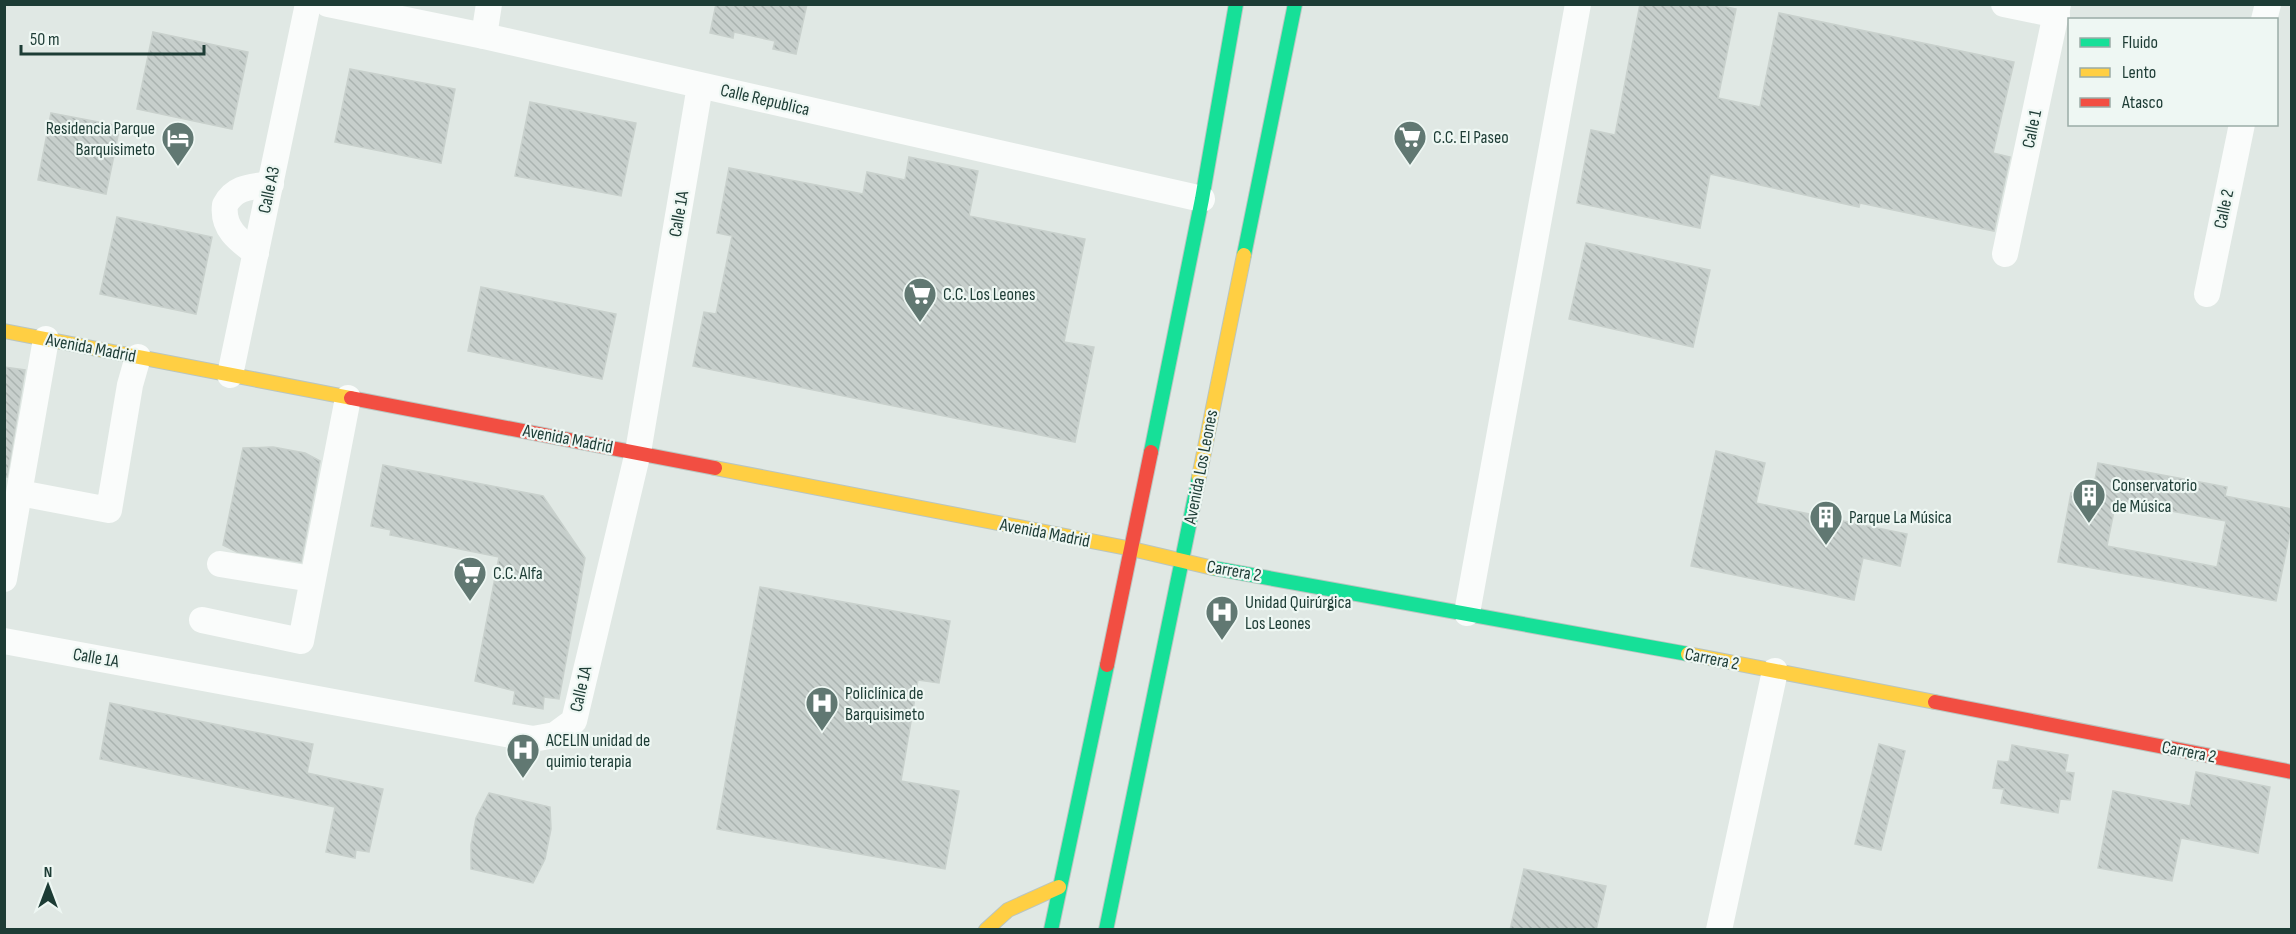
<svg xmlns="http://www.w3.org/2000/svg" width="2296" height="934" font-family="'Sofia Sans Condensed',sans-serif">
  <defs>
    <pattern id="building-back-hatch" width="6" height="6" patternUnits="userSpaceOnUse" patternTransform="scale(1.5)"><rect width="6" height="6" fill="#c7cfcc"/><path d="M-1 5l2 2M0 0l6 6M5-1l2 2" fill="none" stroke="#aab3b0"/></pattern>
  </defs>
  <rect width="100%" height="100%" fill="#e0e8e4"/>
  <g fill="url(#building-back-hatch)" stroke="#c9d1cd" stroke-width="1.5" fill-rule="evenodd">
    <polygon points="716,4 807,4 796,54 773,49 775,41 734,32 733,38 710,33"/>
    <polygon points="1640,4 1714,4 1736,9 1718,98 1760,107 1779,13 2014,62 1993,153 2010,157 1994,231 1860,203 1859,207 1710,174 1700,228 1577,203 1591,130 1615,135"/>
    <polygon points="153,32 248,52 232,129 137,109"/>
    <polygon points="350,69 455,89 441,163 335,142"/>
    <polygon points="530,102 636,123 621,196 515,176"/>
    <polygon points="51,113 120,126 106,194 38,180"/>
    <polygon points="909,157 978,171 969,216 1085,239 1064,342 1094,347 1075,442 693,366 704,312 716,314 732,236 717,233 729,168 863,194 867,172 905,180"/>
    <polygon points="117,217 212,237 196,314 100,294"/>
    <polygon points="1586,243 1710,270 1693,347 1569,319"/>
    <polygon points="481,287 616,314 602,379 468,351"/>
    <polygon points="4,367 25,370 7,477 4,476"/>
    <polygon points="273,447 305,453 320,461 301,562 237,552 223,545 243,448"/>
    <polygon points="1716,451 1765,463 1756,503 1907,534 1900,566 1863,558 1854,600 1691,566"/>
    <path d="M2098,463L2227,487L2225,496L2292,509V523L2276,601L2058,562L2071,493L2092,497ZM2116,501L2226,521L2217,567L2107,546Z"/>
    <polygon points="383,465 543,496 585,558 559,699 544,697 543,709 513,704 515,691 475,681 499,557 390,535 391,530 371,526"/>
    <polygon points="760,587 950,621 939,683 918,680 901,781 959,791 945,869 717,829"/>
    <polygon points="110,703 313,744 307,773 383,789 369,852 356,850 355,858 326,852 335,807 100,759"/>
    <polygon points="1879,744 1905,751 1881,850 1855,844"/>
    <polygon points="2012,745 2068,755 2065,772 2074,773 2070,800 2060,799 2058,813 2001,803 2004,789 1993,788 1998,761 2009,762"/>
    <polygon points="2196,772 2270,787 2258,853 2181,838 2172,881 2098,868 2113,791 2190,806"/>
    <polygon points="489,793 550,807 551,829 545,859 533,883 471,869 471,845 476,818"/>
    <polygon points="1524,869 1606,886 1596,930 1510,930"/>
  </g>
  <g fill="none" stroke-linecap="round" stroke-linejoin="round">
    <defs>
      <g id="fast">
        <polyline points="1244,255 1295,4"/>
        <polyline points="1151,452 1202,199 1236,4"/>
        <polyline points="1213,568 1688,654"/>
        <polyline points="1051,930 1107,665"/>
        <polyline points="1106,930 1199,477"/>
      </g>
      <g id="slow">
        <polyline points="4,331 351,398"/>
        <polyline points="715,468 1132,549 1213,568"/>
        <polyline points="1199,477 1244,255"/>
        <polyline points="1688,654 1935,702"/>
        <polyline points="986,930 1008,910 1059,887"/>
      </g>
      <g id="jam">
        <polyline points="351,398 715,468"/>
        <polyline points="1107,665 1151,452"/>
        <polyline points="1935,702 2292,772"/>
      </g>
    </defs>
    <use href="#fast" stroke="#b9c5c0" stroke-width="16"/>
    <use href="#slow" stroke="#b9c5c0" stroke-width="16"/>
    <use href="#jam" stroke="#b9c5c0" stroke-width="16"/>
    <g stroke="#fafcfb" stroke-width="26">
      <polyline points="328,4 484,36 1202,199"/>
      <polyline points="2004,4 2057,15"/>
      <polyline points="2264,20 2268,4"/>
      <polyline points="484,36 489,4"/>
      <path d="M256,253C238,240 222,228 225,205C235,186 252,187 271,184"/>
      <polyline points="2005,254 2058,4"/>
      <polyline points="2207,294 2242,124"/>
      <polyline points="230,375 308,4"/>
      <polyline points="20,493 109,510 130,385 138,357"/>
      <polyline points="220,564 312,579"/>
      <polyline points="4,579 46,339"/>
      <polyline points="1467,613 1578,4"/>
      <polyline points="202,620 301,641 348,398"/>
      <polyline points="4,641 533,739 555,735 574,721 638,452 700,86"/>
      <polyline points="1719,930 1775,671"/>
    </g>
    <use href="#fast" stroke="#16e098" stroke-width="14"/>
    <use href="#slow" stroke="#ffcf43" stroke-width="14"/>
    <use href="#jam" stroke="#f24e42" stroke-width="14"/>
  </g>
  <defs>
    <symbol id="supermarket-pin" viewBox="-11 -11 22 30"><path d="M0 17L-7.5 6A9.5 9.5 0 1 1 7.5 6Z" fill="#617872" stroke="#eef7f3"/><path d="M-6-5.5h2.5l.6 2H6L4.5 2H-2.5L-4.4-4H-6ZM-1.5 3.2a1.3 1.3 0 1 0 .1 0ZM3 3.2a1.3 1.3 0 1 0 .1 0Z" fill="#fff"/></symbol>
    <symbol id="hotel-pin" viewBox="-11 -11 22 30"><path d="M0 17L-7.5 6A9.5 9.5 0 1 1 7.5 6Z" fill="#617872" stroke="#eef7f3"/><path d="M-6-4.5h1.5V1H6V5H4.5V3h-9V5H-6ZM-4 0a1.8 1.8 0 1 1 3.6 0ZM.5 0V-2.5h3Q6-2.5 6 0Z" fill="#fff"/></symbol>
    <symbol id="building-pin" viewBox="-11 -11 22 30"><path d="M0 17L-7.5 6A9.5 9.5 0 1 1 7.5 6Z" fill="#617872" stroke="#eef7f3"/><path d="M-4-6H4V6H1V3H-1V6H-4ZM-2.5-4.3h1.7v1.8h-1.7ZM.8-4.3h1.7v1.8H.8ZM-2.5-1h1.7V.8h-1.7ZM.8-1h1.7V.8H.8Z" fill="#fff"/></symbol>
    <symbol id="hospital-pin" viewBox="-11 -11 22 30"><path d="M0 17L-7.5 6A9.5 9.5 0 1 1 7.5 6Z" fill="#617872" stroke="#eef7f3"/><path d="M-5-5h3v3.5h4V-5h3V5h-3V1.5h-4V5h-3Z" fill="#fff"/></symbol>
  </defs>
  <g fill-rule="evenodd">
    <use href="#supermarket-pin" x="1391" y="118" width="38" height="52"/>
    <use href="#hotel-pin" x="159" y="119" width="38" height="52"/>
    <use href="#supermarket-pin" x="901" y="275" width="38" height="52"/>
    <use href="#building-pin" x="2070" y="476" width="38" height="52"/>
    <use href="#building-pin" x="1807" y="498" width="38" height="52"/>
    <use href="#supermarket-pin" x="451" y="554" width="38" height="52"/>
    <use href="#hospital-pin" x="1203" y="593" width="38" height="52"/>
    <use href="#hospital-pin" x="803" y="684" width="38" height="52"/>
    <use href="#hospital-pin" x="504" y="731" width="38" height="52"/>
  </g>
  <g text-anchor="middle" dominant-baseline="central" stroke-width="4.5" stroke-linejoin="round" paint-order="stroke">
    <g font-size="18" fill="#1d3c35" stroke="#eef7f3">
      <text transform="translate(765 100) rotate(13)">Calle Republica</text>
      <text transform="translate(2032 129) rotate(-78)">Calle 1</text>
      <text transform="translate(269 190) rotate(-78)">Calle A3</text>
      <text transform="translate(2224 209) rotate(-78)">Calle 2</text>
      <text transform="translate(679 214) rotate(-80)">Calle 1A</text>
      <text transform="translate(91 348) rotate(11)">Avenida Madrid</text>
      <text transform="translate(568 439) rotate(11)">Avenida Madrid</text>
      <text transform="translate(1201 467) rotate(-79)">Avenida Los Leones</text>
      <text transform="translate(1045 533) rotate(11)">Avenida Madrid</text>
      <text transform="translate(1234 571) rotate(10)">Carrera 2</text>
      <text transform="translate(96 658) rotate(10)">Calle 1A</text>
      <text transform="translate(1712 659) rotate(11)">Carrera 2</text>
      <text transform="translate(581 689) rotate(-77)">Calle 1A</text>
      <text transform="translate(2189 752) rotate(11)">Carrera 2</text>
    </g>
    <g font-size="18" fill="#1d3c35" stroke="#eef7f3" text-anchor="start">
      <text x="155" y="128" text-anchor="end">Residencia Parque<tspan x="155" dy="21">Barquisimeto</tspan></text>
      <text x="1433" y="137">C.C. El Paseo</text>
      <text x="943" y="294">C.C. Los Leones</text>
      <text x="2112" y="485">Conservatorio<tspan x="2112" dy="21">de Música</tspan></text>
      <text x="1849" y="517">Parque La Música</text>
      <text x="493" y="573">C.C. Alfa</text>
      <text x="1245" y="602">Unidad Quirúrgica<tspan x="1245" dy="21">Los Leones</tspan></text>
      <text x="845" y="693">Policlínica de<tspan x="845" dy="21">Barquisimeto</tspan></text>
      <text x="546" y="740">ACELIN unidad de<tspan x="546" dy="21">quimio terapia</tspan></text>
    </g>
  </g>
  <rect width="2296" height="934" fill="none" stroke="#1d3c35" stroke-width="12"/>
  <rect x="2068" y="18" width="210" height="108" fill="#eef7f3" stroke="#9aaca7" stroke-width="1.5"/>
  <rect x="2080" y="38" width="30" height="9" fill="#16e098" stroke="#9aaca7" stroke-width="1.5"/>
  <text x="2122" y="48" font-size="18" fill="#1d3c35">Fluido</text>
  <rect x="2080" y="68" width="30" height="9" fill="#ffcf43" stroke="#9aaca7" stroke-width="1.5"/>
  <text x="2122" y="78" font-size="18" fill="#1d3c35">Lento</text>
  <rect x="2080" y="98" width="30" height="9" fill="#f24e42" stroke="#9aaca7" stroke-width="1.5"/>
  <text x="2122" y="108" font-size="18" fill="#1d3c35">Atasco</text>
  <g transform="translate(48 886)" stroke="#eef7f3" stroke-width="4.5" paint-order="stroke">
  <path d="M0-4.5L10 22L0 15L-10 22Z" fill="#1d3c35"/>
  <text y="-9" font-size="16" font-weight="bold" text-anchor="middle" fill="#1d3c35">N</text>
  </g>
  <path d="M21 45v9h183v-9" fill="none" stroke="#1d3c35" stroke-width="3"/>
  <text x="30" y="45" font-size="18" fill="#1d3c35" stroke="#eef7f3" stroke-width="4.5" paint-order="stroke">50 m</text>
</svg>
